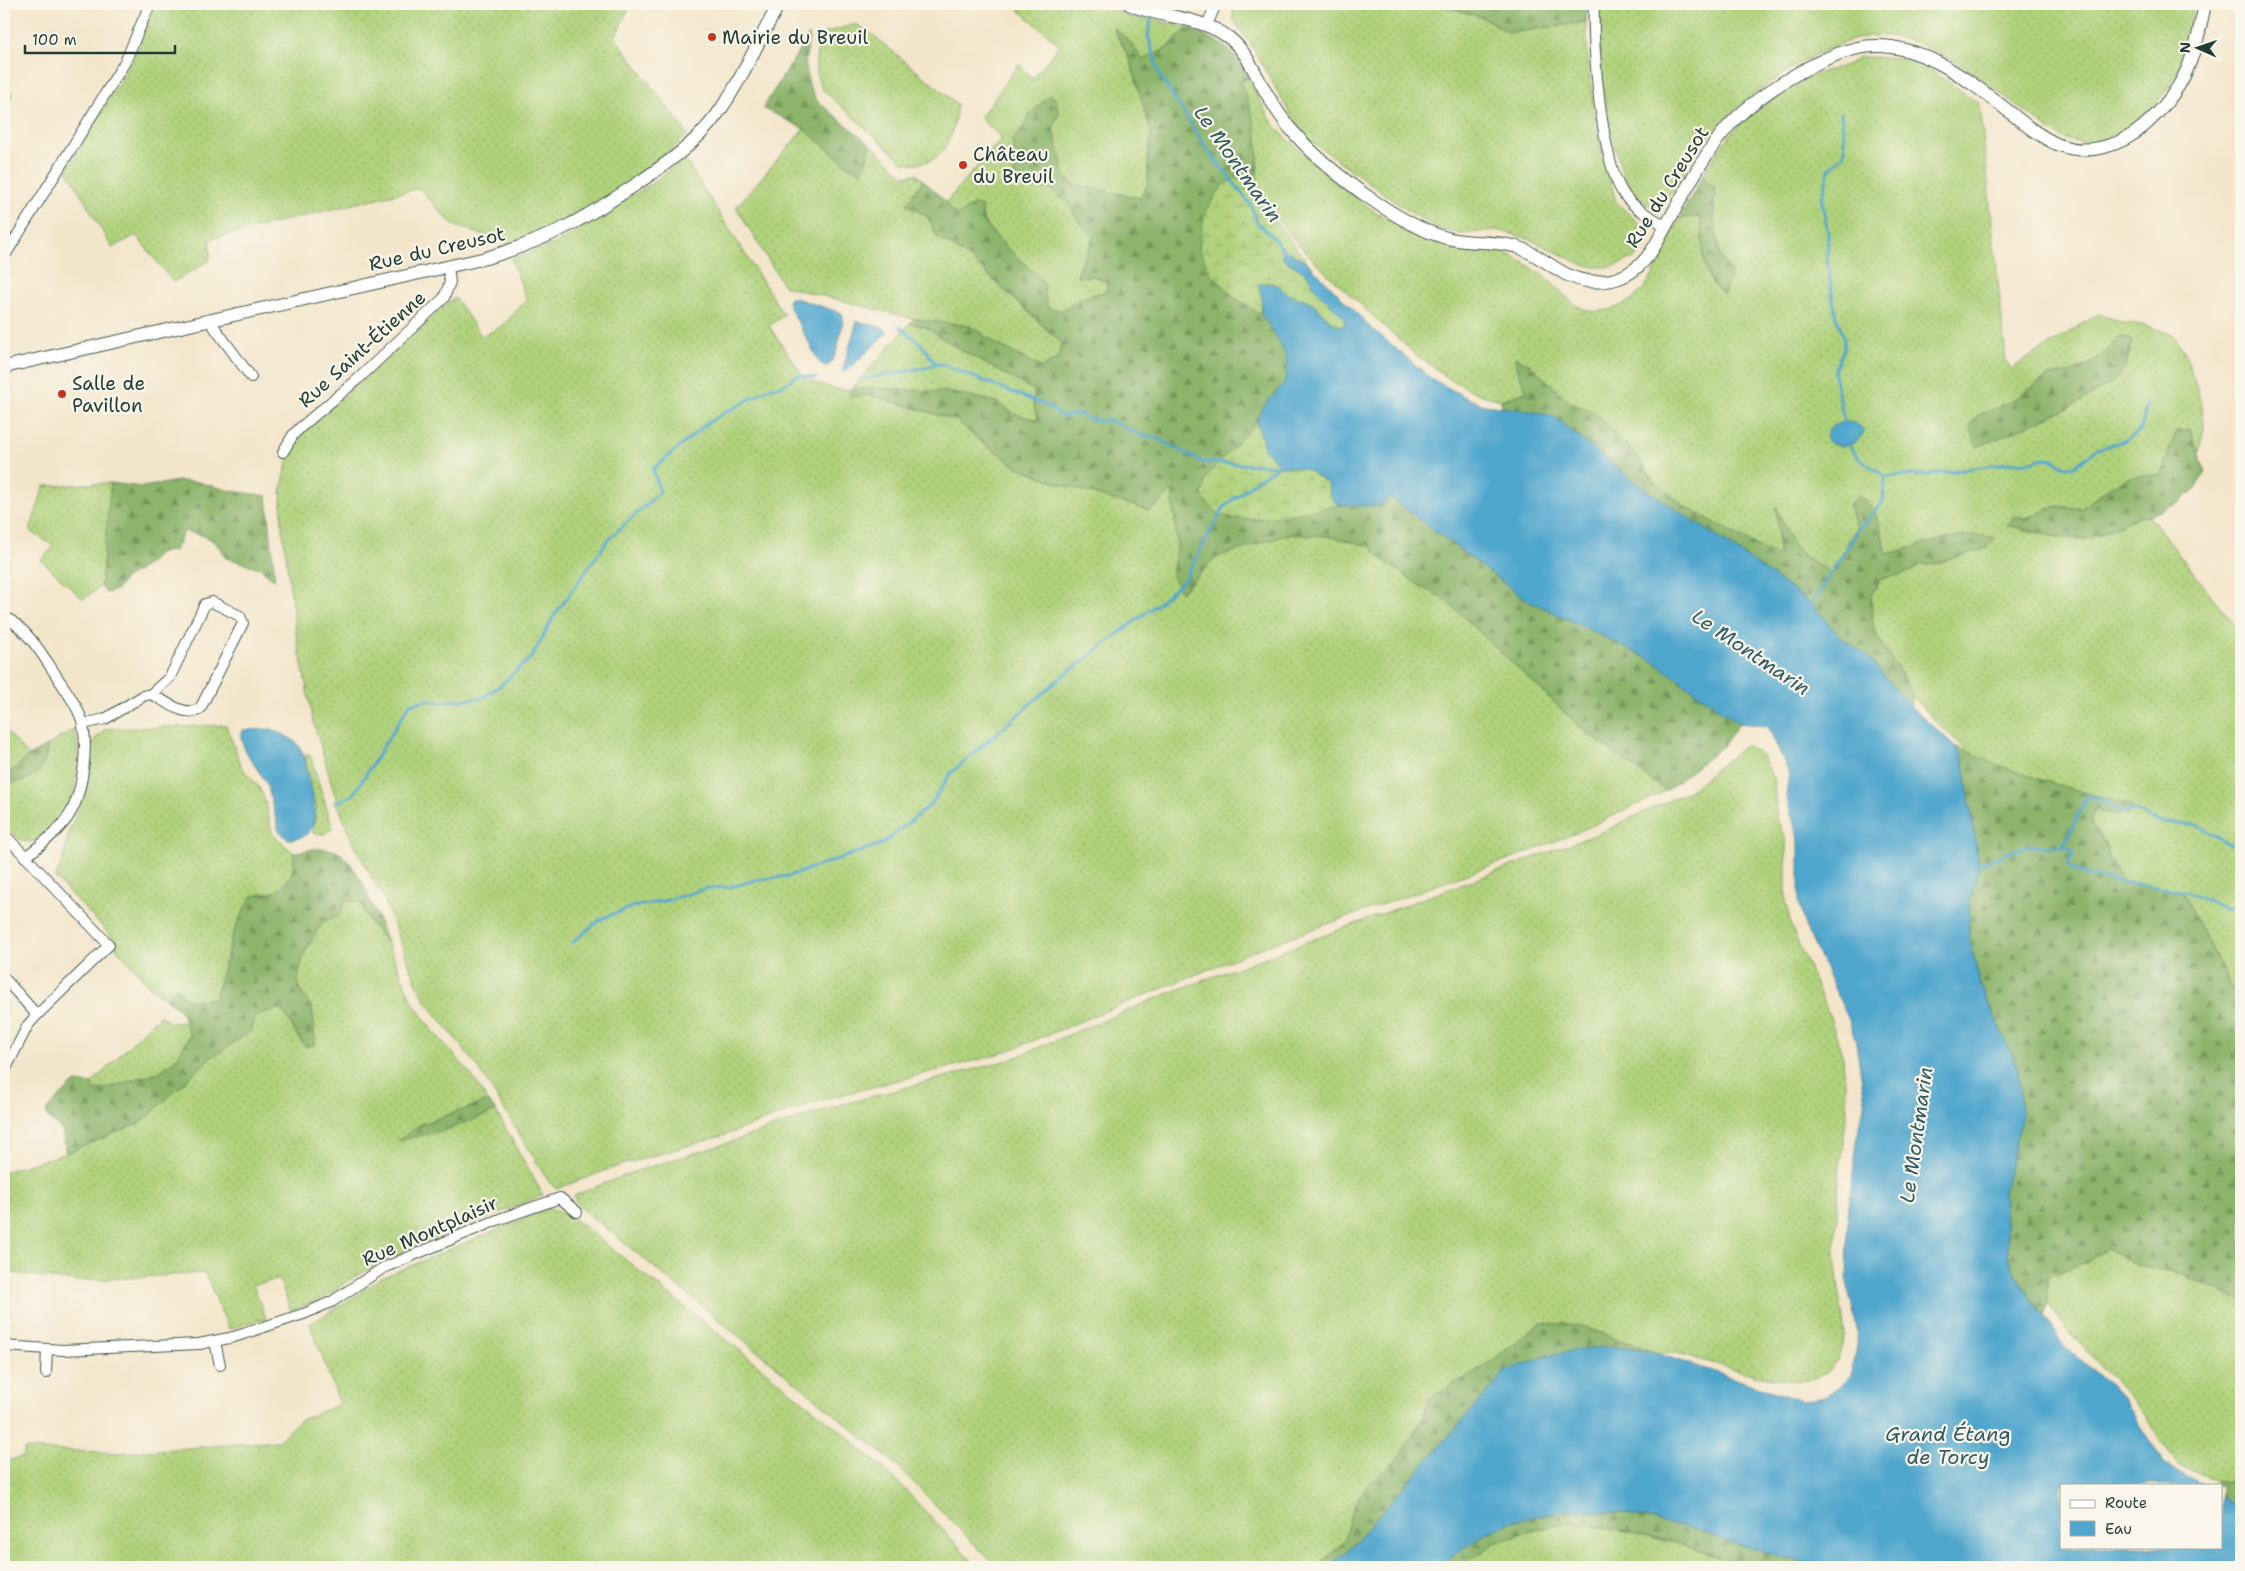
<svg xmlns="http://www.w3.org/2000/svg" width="2245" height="1571" font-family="'Shantell Sans',sans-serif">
  <defs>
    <pattern id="grass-dots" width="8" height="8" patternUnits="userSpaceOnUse" patternTransform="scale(1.25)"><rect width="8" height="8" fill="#b0d27b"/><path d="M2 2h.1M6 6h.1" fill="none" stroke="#97b56b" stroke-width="1.8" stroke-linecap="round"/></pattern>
    <pattern id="forest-firs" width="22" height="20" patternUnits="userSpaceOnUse" patternTransform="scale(1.25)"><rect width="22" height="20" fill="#8cb46b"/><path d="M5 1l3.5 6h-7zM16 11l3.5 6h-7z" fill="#729459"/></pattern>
    <pattern id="wetland-marsh" width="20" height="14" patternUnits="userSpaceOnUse" patternTransform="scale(1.25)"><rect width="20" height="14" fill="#b0d27b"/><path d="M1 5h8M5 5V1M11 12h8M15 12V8" fill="none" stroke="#97b56b"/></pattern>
  </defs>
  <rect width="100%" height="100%" fill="#fbf7ec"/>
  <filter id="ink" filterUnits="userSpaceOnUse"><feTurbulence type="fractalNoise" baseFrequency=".02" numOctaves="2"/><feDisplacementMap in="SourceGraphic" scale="10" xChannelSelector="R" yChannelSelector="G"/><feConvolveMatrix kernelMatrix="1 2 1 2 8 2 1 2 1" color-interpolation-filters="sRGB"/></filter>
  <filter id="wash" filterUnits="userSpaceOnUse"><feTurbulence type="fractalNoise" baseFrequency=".0096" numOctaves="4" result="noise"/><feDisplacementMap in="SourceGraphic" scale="20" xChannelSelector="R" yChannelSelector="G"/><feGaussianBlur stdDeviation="1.12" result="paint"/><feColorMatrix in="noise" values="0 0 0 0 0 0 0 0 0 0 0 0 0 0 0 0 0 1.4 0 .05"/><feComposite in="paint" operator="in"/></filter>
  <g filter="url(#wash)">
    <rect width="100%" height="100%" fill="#f3e5ca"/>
    <g fill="url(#grass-dots)" stroke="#688858" fill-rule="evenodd">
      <polygon points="155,4 628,4 630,6 615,37 688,135 652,167 584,210 551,229 510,244 453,225 419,188 210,239 210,260 173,282 136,235 112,248 67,170 133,59"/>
      <path d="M1012,4H1105L1131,18L1154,19L1188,28L1167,48L1143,60L1129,41L1114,29L1131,62L1151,133L1148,159V183L1140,198L1073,184L1065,176L1053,129L1059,112H1032L1020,132L1012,140L1015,181L1023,187L1051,189L1069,204L1079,222L1093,237L1089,250L1078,267L1093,276L1106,281L1107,291L1082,298L1060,311L1049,308L1044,296V283C1018,260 990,236 975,204L956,217L946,202L1002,138L980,118L1019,64L1032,79L1060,45Z"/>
      <polygon points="1233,4 1435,4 1482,17 1509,33 1586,22 1588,63 1598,133 1616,202 1651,234 1636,257 1612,267 1595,267 1581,264 1527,238 1497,230 1460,234 1437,228 1407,210 1310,140 1293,119 1252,46 1233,19"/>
      <path d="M1599,4H2194C2190,23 2188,44 2181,63C2172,88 2147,118 2123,130C2110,137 2095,143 2080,142C2058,141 2039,121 2022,109C1985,82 1934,40 1887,36C1830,30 1734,103 1700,146C1690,159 1684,175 1675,188C1670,195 1664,202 1658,209C1648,206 1638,198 1631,189C1624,181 1621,167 1618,157C1603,108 1598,55 1599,4Z"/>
      <path d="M856,24L868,31L957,104C954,136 944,171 903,162L822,89C813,70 814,52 824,33Z"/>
      <path d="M1859,57L1901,58L1926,67L1980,104L2006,360L2011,369L2098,314L2122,322L2147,326L2173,335L2184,350L2202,404L2204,427L2199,454L2190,430L2176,431L2161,476L2110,486L2081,509L2057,506L2007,525C2024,530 2071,542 2087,539C2109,534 2126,517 2149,516L2241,633V992L2233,991L2182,892L2122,881L2109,860L2108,847L2091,823L2093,811L2127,815L2133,806L2050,783L1987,762L1972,755L1934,720L1913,696L1905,680L1873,630L1871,595L1881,579L1910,572L1920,564L1929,565L1988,548L1994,538H1955L1887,554L1879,522L1871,504L1858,496L1849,505L1857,528C1846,543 1842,558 1831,573L1802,555L1790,539L1776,508L1780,556L1763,549L1684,506L1653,480L1635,454L1595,412L1571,403L1529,364L1515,358L1528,392L1501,400L1479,394L1453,381L1416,355L1324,271L1290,235L1270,209L1256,182L1259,158L1240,82L1248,78C1257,93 1266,115 1276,127C1284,137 1295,145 1303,153C1346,194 1395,231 1452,248C1468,252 1489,246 1504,252C1518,258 1534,269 1546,278C1564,292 1576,315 1602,311C1651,305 1661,254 1680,218L1700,217C1705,244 1697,277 1724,294L1731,273L1720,256L1714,221L1715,188L1702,176C1711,163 1719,147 1730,135C1751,111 1789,88 1817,74C1831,68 1848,68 1859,57ZM2121,336L2130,353L2124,369L2113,382L2069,408L1977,447L1971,424L1977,417L2016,399L2048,376L2073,372L2098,359Z"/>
      <polygon points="4,86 13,94 4,109"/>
      <polygon points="804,129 847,165 861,173 871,145 904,176 916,174 923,180 907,205 928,217 937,237 970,258 1061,343 1059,357 1042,368 997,344 970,326 914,319 784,286 736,207"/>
      <polygon points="684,158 784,315 769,326 805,379 835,389 851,390 910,323 926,327 956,347 1035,391 1033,404 1039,421 1013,414 997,402 947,392 873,388 851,390 956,420 980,441 1016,466 1054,482 1150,511 1172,490 1177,544 1172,576 1181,592 1217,557 1289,534 1328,536 1370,546 1384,561 1423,587 1442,597 1586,732 1666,791 1578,832 1509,859 1263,947 1015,1048 989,1057 821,1100 725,1135 618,1166 556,1189 549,1182 478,1067 428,1004 416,982 384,899 353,843 337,802 313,720 296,634 282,525 281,491 289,456 300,436 443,307 455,298 482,337 502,326 527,300 511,259 557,243 654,182"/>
      <polygon points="111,483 101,586 83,599 41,560 54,546 30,531 44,486"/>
      <polygon points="226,725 242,768 259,787 266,803 272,833 293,853 295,862 291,875 278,891 253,896 233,934 215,998 188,1001 176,987 166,998 154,991 115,947 118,943 55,878 62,863 70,828 82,801 89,774 92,742 105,729"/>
      <path d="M75,728C79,754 79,783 67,808C63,815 55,822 49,828C30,851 21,843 4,824V781L11,784L46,756L47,746Z"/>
      <polygon points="4,729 29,756 9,773 4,772"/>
      <polygon points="1746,745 1762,755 1774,781 1777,818 1786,840 1786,903 1792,929 1830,1017 1843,1058 1847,1111 1839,1175 1835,1257 1845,1336 1837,1360 1826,1373 1809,1380 1795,1381 1755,1375 1677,1353 1654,1352 1578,1325 1540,1323 1485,1366 1430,1398 1424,1415 1399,1458 1370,1483 1348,1524 1345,1542 1316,1567 997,1567 893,1462 579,1206 573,1196 633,1172 731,1142 833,1107 1009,1060 1169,993 1600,833 1689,791"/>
      <polygon points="310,755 333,828 324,834 313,833 316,809 305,756"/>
      <path d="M352,900L360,903L370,922L388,944L413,1003L430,1027L473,1077L488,1101L419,1125L446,1130L496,1111L543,1195L382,1262L347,1281L326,1297L291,1311L279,1279L253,1285L266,1318L229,1329L205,1273L76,1281L4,1272V1172L66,1153L142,1122L209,1059L249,1032L254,1015L280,1009C291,1020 294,1034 305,1046L314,1045L315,1038L312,1008L299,989L298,973L301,959L318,930L325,921L339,916L345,902Z"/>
      <polygon points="160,1015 170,1023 185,1022 190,1035 177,1058 159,1072 95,1091 91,1084"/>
      <polygon points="547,1209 568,1214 841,1431 895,1479 978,1567 4,1567 4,1461 24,1457 24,1449 121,1453 278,1441 298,1421 340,1404 310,1324 356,1296 379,1279"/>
      <polygon points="2107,1248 2137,1265 2187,1276 2241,1301 2241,1484 2216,1480 2179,1465 2160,1440 2146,1416 2074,1337 2048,1304 2047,1277 2090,1260"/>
      <path d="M1570,1523C1634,1530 1689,1547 1750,1567H1459L1495,1543L1530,1531Z"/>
    </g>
    <g fill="url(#forest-firs)" stroke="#567850">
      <polygon points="1435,4 1587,4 1586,22 1509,33 1482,17"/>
      <path d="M1113,27L1129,41L1143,60L1167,48L1188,28C1220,43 1232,45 1248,78L1240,82C1256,120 1261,141 1256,182L1235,178L1199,248L1210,272L1234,297L1261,314L1281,344L1288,363L1285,382L1262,408L1257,421L1207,477L1268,517L1338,505L1380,506L1390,497L1524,598L1653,661L1739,723L1723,746L1666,791L1586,732L1442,597L1423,588L1384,561L1370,546L1328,536L1289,534L1217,557L1181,592L1172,576L1177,544L1172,491L1150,511L1054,482L1016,466L980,441L956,420L871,395L850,397L851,390L873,388L947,392L997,402L1013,414L1039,420L1033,404L1035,391L956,347L926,327L910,323L914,319L970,326L997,344L1042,368L1059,357L1061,342L970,258L937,237L928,217L907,204L923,180L946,202L956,216L975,204L982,207L983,221L994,235L1045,283L1044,296L1049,308L1060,311L1082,298L1107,291L1106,281L1093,276L1077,277C1079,263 1089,251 1093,237L1079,222L1069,204L1051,189L1023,187L1015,181L1012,140L1020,132L1032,112L1049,95L1056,99L1059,112L1053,129L1065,176L1072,184L1140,198L1148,183V159L1151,133L1131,62Z"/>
      <polygon points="809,35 805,65 809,85 816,100 871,145 862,173 847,165 804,129 763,108"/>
      <path d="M1702,176L1715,188L1714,221L1720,256L1731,273L1724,294C1697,274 1705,246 1700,217L1680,218Z"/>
      <polygon points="2121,336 2132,341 2124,369 2113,382 2069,408 1977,447 1970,431 1971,424 1977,416 2016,399 2048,376 2073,372 2098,359"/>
      <path d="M1515,357L1529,364L1571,403L1595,412L1635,454L1653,480L1684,506L1763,549L1779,556L1776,506L1790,539L1802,555L1830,572C1842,558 1846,543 1857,528L1849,505L1858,496C1882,511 1879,530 1887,554C1918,547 1964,529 1995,538L1988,548L1929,565L1920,564L1910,572L1881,579C1878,584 1872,591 1871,597C1866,637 1897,663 1913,696L1910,706L1866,655L1841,638L1812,604L1783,583L1635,482L1553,416L1525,410L1502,408L1501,400L1527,392L1519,373Z"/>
      <path d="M2190,430L2205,471L2197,487L2180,502L2149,516H2139L2087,539L2057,536L2007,525L2015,516L2027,518L2057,506L2081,509C2105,491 2129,469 2161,476L2176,431Z"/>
      <path d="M179,481L198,482L227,490L267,496L275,580L260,568L226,558C214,537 207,536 184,531L175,550L160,553L150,563L123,580L118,589L106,593L101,586L111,483L142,487Z"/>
      <path d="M47,746C45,765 43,773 24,780C16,782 12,784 4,781V772L9,773L29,756Z"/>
      <path d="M1955,746C2012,774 2073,789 2133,806L2127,815L2093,811L2091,823L2108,847L2109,860L2123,881L2182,892L2233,990L2241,992V1301L2187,1276L2137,1265L2107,1248L2090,1260L2047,1277L2048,1304L2044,1317L2014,1271L2008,1253L2004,1191L2022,1115L2018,1069L1980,984L1969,936V904L1979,865L1963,757Z"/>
      <path d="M313,849C322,849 335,848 342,855C361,870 378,920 388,944L370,922L360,903L352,900L345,902L339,916C335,918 329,919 325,921C311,931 295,971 299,987C300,995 308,1000 311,1007C314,1013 315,1038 314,1045L305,1046C295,1034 291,1020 280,1009L255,1015L250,1032L209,1059L142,1122L66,1153L62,1130L48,1118L46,1110L75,1082L91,1084L95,1091L104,1090L159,1072L177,1058L190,1035L182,1013L166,998L175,987L188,1001L215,998C227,963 230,926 253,896C260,895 271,895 277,891C290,885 296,865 293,853Z"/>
      <polygon points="488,1101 496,1111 446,1130 398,1141 419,1125"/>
      <path d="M1540,1323L1578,1325L1654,1352L1617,1347L1506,1371L1352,1546L1329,1567H1316L1345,1542C1348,1520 1354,1499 1370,1483C1379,1473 1392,1467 1399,1457C1412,1439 1423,1419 1430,1398L1485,1366Z"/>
      <polygon points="2216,1480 2241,1484 2241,1514 2221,1494 2221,1485 2216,1485"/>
      <polygon points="1560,1511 1623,1513 1691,1528 1747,1548 1822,1567 1750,1567 1674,1542 1604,1527 1570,1523 1530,1531 1495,1543 1459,1567 1436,1567 1482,1536 1510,1522"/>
    </g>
    <g fill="url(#wetland-marsh)" stroke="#688858">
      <path d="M1235,178L1248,181L1266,210L1309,264L1290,252L1283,259L1307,274L1315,289L1344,318L1345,326C1328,325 1324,311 1311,302C1304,298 1296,297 1289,295C1276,290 1278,277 1258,285L1262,298L1261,314L1234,297L1210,272L1199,248L1205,212L1222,186Z"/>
      <path d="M1257,421L1264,448L1280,466L1306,469L1328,484L1330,495L1338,505C1303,511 1265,523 1230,517C1218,515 1209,506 1202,496L1206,477Z"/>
    </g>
    <g fill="#50a6cd" stroke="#387280">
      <polygon points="1283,251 1290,252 1309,264 1369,326 1432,379 1469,399 1485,405 1525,410 1553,416 1635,482 1727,543 1812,604 1841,638 1866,655 1910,706 1955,746 1963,757 1979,866 1969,904 1969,936 1980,984 2018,1069 2022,1115 2004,1191 2008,1254 2014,1271 2026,1291 2066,1347 2103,1379 2124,1401 2164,1463 2203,1485 2061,1485 2061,1547 2221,1547 2221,1494 2241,1514 2241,1567 1822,1567 1747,1548 1691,1528 1623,1513 1585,1511 1560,1511 1510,1522 1482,1536 1436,1567 1329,1567 1352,1546 1506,1371 1548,1355 1588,1348 1617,1347 1654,1352 1802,1401 1825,1397 1838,1388 1851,1375 1858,1333 1847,1283 1848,1214 1859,1126 1865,1102 1856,1043 1849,1020 1805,926 1799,905 1799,842 1786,796 1789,773 1768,726 1739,723 1653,661 1524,598 1390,497 1380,506 1338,505 1330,495 1328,484 1306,469 1280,466 1264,448 1257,421 1262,408 1285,382 1288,363 1281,344 1261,314 1262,298 1258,285 1265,283 1278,285 1287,294 1311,302 1335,325 1345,326 1344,318 1315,289 1307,274 1283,259"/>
      <path d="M790,298H795L842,313L843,316C844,323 836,358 831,363C829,366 827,366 824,366L819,362L789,306L788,301Z"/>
      <polygon points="857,321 884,328 887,333 847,371 842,372"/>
      <path d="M1843,422C1852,422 1859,423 1864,431C1860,445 1839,451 1827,441C1824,429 1832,425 1843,422Z"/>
      <path d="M272,729C280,733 293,738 298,745C306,755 306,766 308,778C313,801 326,840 288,839L279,831L267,784L245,751L241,737L243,730Z"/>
    </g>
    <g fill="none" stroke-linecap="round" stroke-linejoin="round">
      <g stroke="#50a6cd" stroke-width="3">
        <polyline points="1152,14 1148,35 1159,74 1207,149 1251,205 1257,223 1269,233 1283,250 1287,252"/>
        <polyline points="1841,113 1845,148 1844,155 1829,169 1822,200 1828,234 1827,261 1836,317 1844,337 1844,348 1835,369 1835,378 1845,426"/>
        <polyline points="900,327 921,344 936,364"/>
        <path d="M864,379L929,367L936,364H941L1050,407C1066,423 1064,413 1081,414L1084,417L1097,421L1108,420L1141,435L1154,437L1203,462L1279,466"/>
        <polyline points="1847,442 1858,458 1885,476 1927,475 2008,463 2031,462 2043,458 2053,459 2061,465 2074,467 2097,449 2126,440 2141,429 2147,403"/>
        <polyline points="1810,606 1862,524 1868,522 1870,516 1883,502 1885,476"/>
        <polyline points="335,803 353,795 410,704 427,700 440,702 482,698 501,685 532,657 554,616 608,540 660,492 653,469 710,421 772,387 782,386 798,375 816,378"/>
        <path d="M2063,847L2072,849L2074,854L2068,862V866C2076,874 2089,873 2099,878L2188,892L2224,908L2241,909"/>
        <path d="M1975,866L2026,846L2063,847L2086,798C2102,792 2115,818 2134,810L2156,821L2198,826L2231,845"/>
        <polyline points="572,943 601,919 632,907 668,900 707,888 731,887 755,880 789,876 884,843 931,804 951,773 1064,675 1155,606 1184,580 1224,507 1257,480 1282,464"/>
        <polyline points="2231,1507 2241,1487"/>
      </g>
    </g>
  </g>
  <g filter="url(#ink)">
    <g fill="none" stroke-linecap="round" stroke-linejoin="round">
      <defs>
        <g id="minor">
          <path d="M1594,4C1592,45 1601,165 1625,196C1635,209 1652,218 1666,226"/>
          <polyline points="1207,25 1216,4"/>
          <polyline points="4,257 125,62 150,4"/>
          <polyline points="209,320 251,377"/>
          <polyline points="283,452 293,435 301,427 358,379 444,298 450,282 448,266"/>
          <path d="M4,616C27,630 39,649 54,672C63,687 80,708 83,725C88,751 82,801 65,821C54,835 40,846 25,857"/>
          <path d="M83,724L105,719L143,696L151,694L170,677L205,604L212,602L240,616L243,623L200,709C186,718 165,701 151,694"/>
          <polyline points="4,834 109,945 37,1015 28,1025 4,1072"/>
          <polyline points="4,978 37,1015"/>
          <polyline points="215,1342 220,1365"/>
          <polyline points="4,1346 63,1350 199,1344 234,1337 306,1313 333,1301 383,1268 497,1220 560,1198 577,1212"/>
          <polyline points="46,1373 47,1349"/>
        </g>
        <g id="tertiary">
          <path d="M1129,4C1161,19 1198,15 1228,37C1244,49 1251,65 1260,82C1270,100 1281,119 1295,134C1328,171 1402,228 1451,239C1473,244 1498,240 1520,248C1545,257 1561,278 1588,281C1605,283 1621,280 1635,269C1650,258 1658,240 1667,224C1685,192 1702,157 1726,129C1753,97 1821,54 1863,47C1917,39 1967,79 2007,110C2023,123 2040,137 2059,145C2088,156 2121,146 2144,126C2187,88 2194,57 2205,4"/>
          <path d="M4,367L486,258C548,240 586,218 638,183C667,163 695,144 716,116C741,82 758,41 779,4"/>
        </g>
      </defs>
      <use href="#minor" stroke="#3f564a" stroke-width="12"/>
      <use href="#tertiary" stroke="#3f564a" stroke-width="14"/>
      <use href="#minor" stroke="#fff" stroke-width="10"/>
      <use href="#tertiary" stroke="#fff" stroke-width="12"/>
    </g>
  </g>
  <g fill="#c8321e" stroke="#fbf7ec" stroke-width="2">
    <circle cx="712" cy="37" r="5"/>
    <circle cx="963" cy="165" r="5"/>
    <circle cx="62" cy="394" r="5"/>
  </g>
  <g text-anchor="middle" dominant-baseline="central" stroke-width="4.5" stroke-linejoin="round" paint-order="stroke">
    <g font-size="19" fill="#1f3d34" stroke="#fbf7ec" text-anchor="start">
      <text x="722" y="37">Mairie du Breuil</text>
      <text x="973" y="154">Château<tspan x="973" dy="22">du Breuil</tspan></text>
      <text x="72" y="383">Salle de<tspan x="72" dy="22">Pavillon</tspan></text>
    </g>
    <g font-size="19" fill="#1f3d34" stroke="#fbf7ec">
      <text transform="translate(1667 187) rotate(-58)">Rue du Creusot</text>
      <text transform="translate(437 249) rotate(-13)">Rue du Creusot</text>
      <text transform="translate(362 349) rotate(-42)">Rue Saint-Étienne</text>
      <text transform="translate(430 1231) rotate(-24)">Rue Montplaisir</text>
    </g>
    <g font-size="20" font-style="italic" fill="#2e5c62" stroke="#fbf7ec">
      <text transform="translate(1238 164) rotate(55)">Le Montmarin</text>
      <text transform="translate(1751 652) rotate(34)">Le Montmarin</text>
      <text transform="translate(1916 1135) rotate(-82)">Le Montmarin</text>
      <text x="1948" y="1434">Grand Étang<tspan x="1948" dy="23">de Torcy</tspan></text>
    </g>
  </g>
  <rect width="2245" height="1571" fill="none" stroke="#fbf7ec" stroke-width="20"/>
  <rect x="2060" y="1484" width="162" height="65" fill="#fbf7ec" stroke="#a3ada2"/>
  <rect x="2070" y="1500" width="25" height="8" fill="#ffffff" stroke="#a3ada2"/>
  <text x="2105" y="1508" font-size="15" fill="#1f3d34">Route</text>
  <rect x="2070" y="1521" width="25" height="15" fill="#50a6cd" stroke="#a3ada2"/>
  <text x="2105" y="1534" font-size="15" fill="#1f3d34">Eau</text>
  <g transform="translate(2198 48) rotate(272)" stroke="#fbf7ec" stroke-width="4" paint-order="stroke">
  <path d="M0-4L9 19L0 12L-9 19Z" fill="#1f3d34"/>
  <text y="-8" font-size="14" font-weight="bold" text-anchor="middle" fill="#1f3d34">N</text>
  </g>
  <path d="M25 45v8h150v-8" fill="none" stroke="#1f3d34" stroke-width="2.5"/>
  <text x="32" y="45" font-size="15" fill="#1f3d34" stroke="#fbf7ec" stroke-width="4" paint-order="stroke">100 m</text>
</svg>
